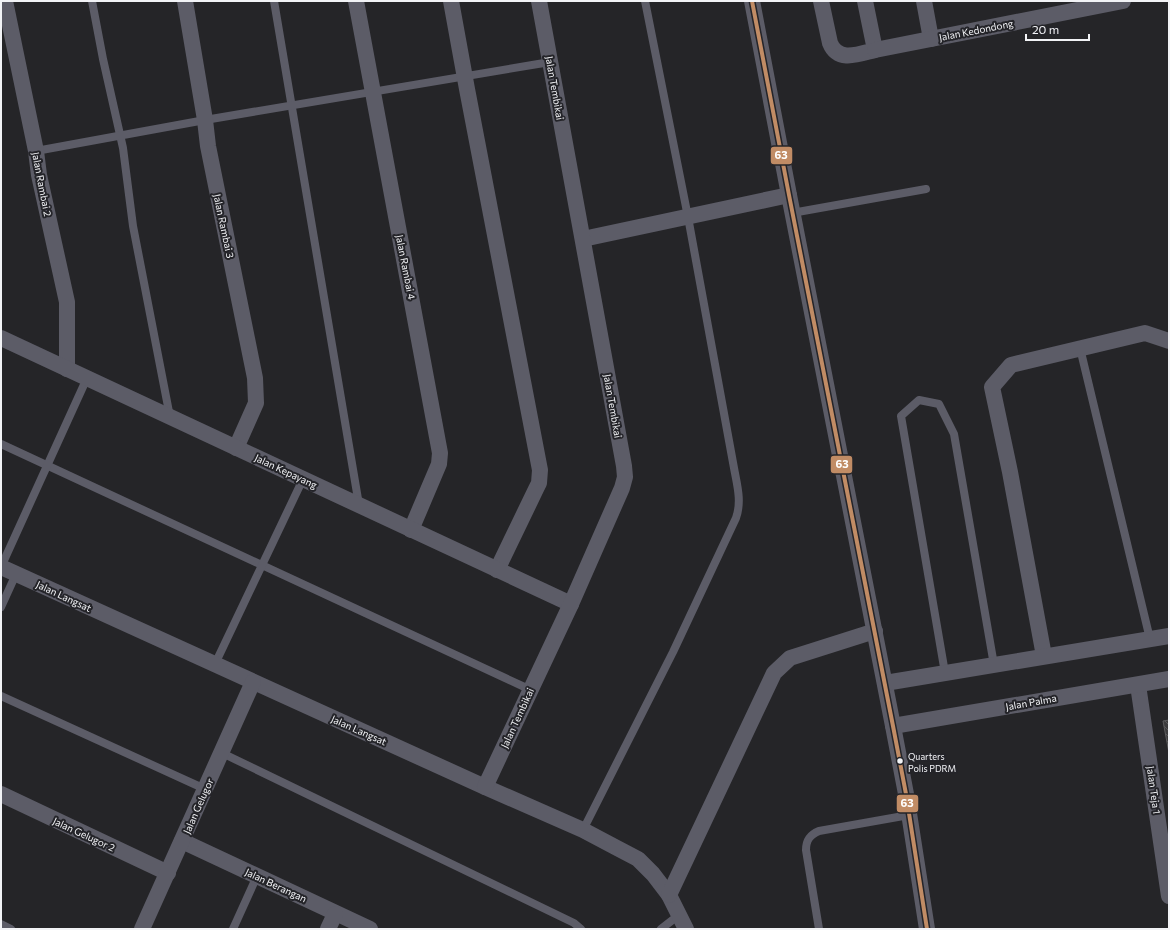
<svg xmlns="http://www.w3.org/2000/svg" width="1170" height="930" font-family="Commissioner,sans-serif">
  <defs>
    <pattern id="building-back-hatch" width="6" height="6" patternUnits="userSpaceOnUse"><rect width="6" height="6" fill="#3b3b3d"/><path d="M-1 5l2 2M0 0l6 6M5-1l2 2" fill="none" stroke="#58585a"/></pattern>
  </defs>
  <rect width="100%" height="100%" fill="#252528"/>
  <polygon fill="url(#building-back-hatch)" stroke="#5b5b5d" points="1169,720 1169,753 1163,721"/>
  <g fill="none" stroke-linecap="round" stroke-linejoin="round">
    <g stroke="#5c5c67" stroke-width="8">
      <polyline points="92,1 103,59 123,148 133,226 170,417"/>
      <polyline points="274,1 359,505"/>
      <polyline points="36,151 205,120 550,62"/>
      <polyline points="792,213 926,189"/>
      <polyline points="1080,348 1150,639"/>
      <polyline points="1,444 531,690"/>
      <polyline points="1,567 87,378"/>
      <polyline points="1,607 16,574"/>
      <polyline points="215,664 303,479"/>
      <polyline points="945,673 901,416 919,400 939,404 954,434 994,665"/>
      <polyline points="1,696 205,789"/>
      <polyline points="222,753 574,923 581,929"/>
      <path d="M583,830L673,652L736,518C742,501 737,485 734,468L688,217L645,1"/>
      <polyline points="1,924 11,929"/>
      <polyline points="233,929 257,876"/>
      <polyline points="661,929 679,915"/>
      <path d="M819,929L806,850C806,840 810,835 819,831L909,815"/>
    </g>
    <g stroke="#5c5c67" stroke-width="16">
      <polyline points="5,1 36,151 39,175 67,302 67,369"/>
      <polyline points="185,1 205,120 208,146 255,378 256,403 236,448"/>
      <polyline points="356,1 440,453 439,464 411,530"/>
      <polyline points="451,1 467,89 540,470 539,483 536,489 497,570"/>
      <polyline points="752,1 789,195 893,726 906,794 927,929"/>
      <path d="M821,1L830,43C838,63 859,54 875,50L865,1"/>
      <polyline points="924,1 931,39"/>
      <polyline points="875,50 1123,1"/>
      <polyline points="583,239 789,195"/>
      <polyline points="1,338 571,604"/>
      <polyline points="1,567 485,787 583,830 617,848 638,859 653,874 669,895 686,929"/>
      <polyline points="1044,656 1010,472 992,387 1011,365 1145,333 1169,341"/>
      <polyline points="885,683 1169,636"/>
      <polyline points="1138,685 1169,896"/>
      <polyline points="893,726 1169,679"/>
      <polyline points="485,787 571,604 622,488 625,477 624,466 539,1"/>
      <polyline points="1,794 168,873"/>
      <polyline points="182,841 370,929"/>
      <polyline points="669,895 774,673 790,658 875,631"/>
      <polyline points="142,929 253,682"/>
      <polyline points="328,929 335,914"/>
    </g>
    <defs>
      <polyline id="bus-1" points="752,1 789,195 893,726 906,794 927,929"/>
    </defs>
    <use href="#bus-1" stroke="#242429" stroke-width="7"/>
    <use href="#bus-1" stroke="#c18c65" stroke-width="4"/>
  </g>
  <circle fill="#f2f3f6" stroke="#242429" stroke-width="1.5" cx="900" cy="761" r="3.5"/>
  <g text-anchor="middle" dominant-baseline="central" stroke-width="4" stroke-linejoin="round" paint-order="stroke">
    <g font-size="9" fill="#f2f3f6" stroke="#242429" text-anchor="start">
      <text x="908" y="756">Quarters<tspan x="908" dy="12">Polis PDRM</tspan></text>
    </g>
    <g font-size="10" fill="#f2f3f6" stroke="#242429">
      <text transform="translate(976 30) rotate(-11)">Jalan Kedondong</text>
      <text transform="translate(555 88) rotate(80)">Jalan Tembikai</text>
      <text transform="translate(42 184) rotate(79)">Jalan Rambai 2</text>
      <text transform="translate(224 226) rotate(78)">Jalan Rambai 3</text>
      <text transform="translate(406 267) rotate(79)">Jalan Rambai 4</text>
      <text transform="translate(613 406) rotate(80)">Jalan Tembikai</text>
      <text transform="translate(286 471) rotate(25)">Jalan Kepayang</text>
      <text transform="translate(64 596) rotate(25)">Jalan Langsat</text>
      <text transform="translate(1031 702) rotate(-10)">Jalan Palma</text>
      <text transform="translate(517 718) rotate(-65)">Jalan Tembikai</text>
      <text transform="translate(359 730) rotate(24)">Jalan Langsat</text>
      <text transform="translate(1154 790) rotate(82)">Jalan Teja 1</text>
      <text transform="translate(198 806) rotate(-66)">Jalan Gelugor</text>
      <text transform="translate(84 834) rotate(25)">Jalan Gelugor 2</text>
      <text transform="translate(276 885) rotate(25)">Jalan Berangan</text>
    </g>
  </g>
  <g stroke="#242429" stroke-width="1.5">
    <rect x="770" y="146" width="23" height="19" rx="4" fill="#c18c65"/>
    <rect x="830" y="455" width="23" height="19" rx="4" fill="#c18c65"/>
    <rect x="896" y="794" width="23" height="19" rx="4" fill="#c18c65"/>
  </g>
  <g font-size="11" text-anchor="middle" font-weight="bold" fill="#fff">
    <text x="781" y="159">63</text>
    <text x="842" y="468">63</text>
    <text x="907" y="807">63</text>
  </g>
  <rect width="1170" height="930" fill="none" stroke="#f2f3f6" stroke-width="4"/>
  <path d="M1026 34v6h63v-6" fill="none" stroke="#f2f3f6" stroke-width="2"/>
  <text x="1032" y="34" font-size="12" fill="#f2f3f6" stroke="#242429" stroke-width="3" paint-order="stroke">20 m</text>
</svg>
